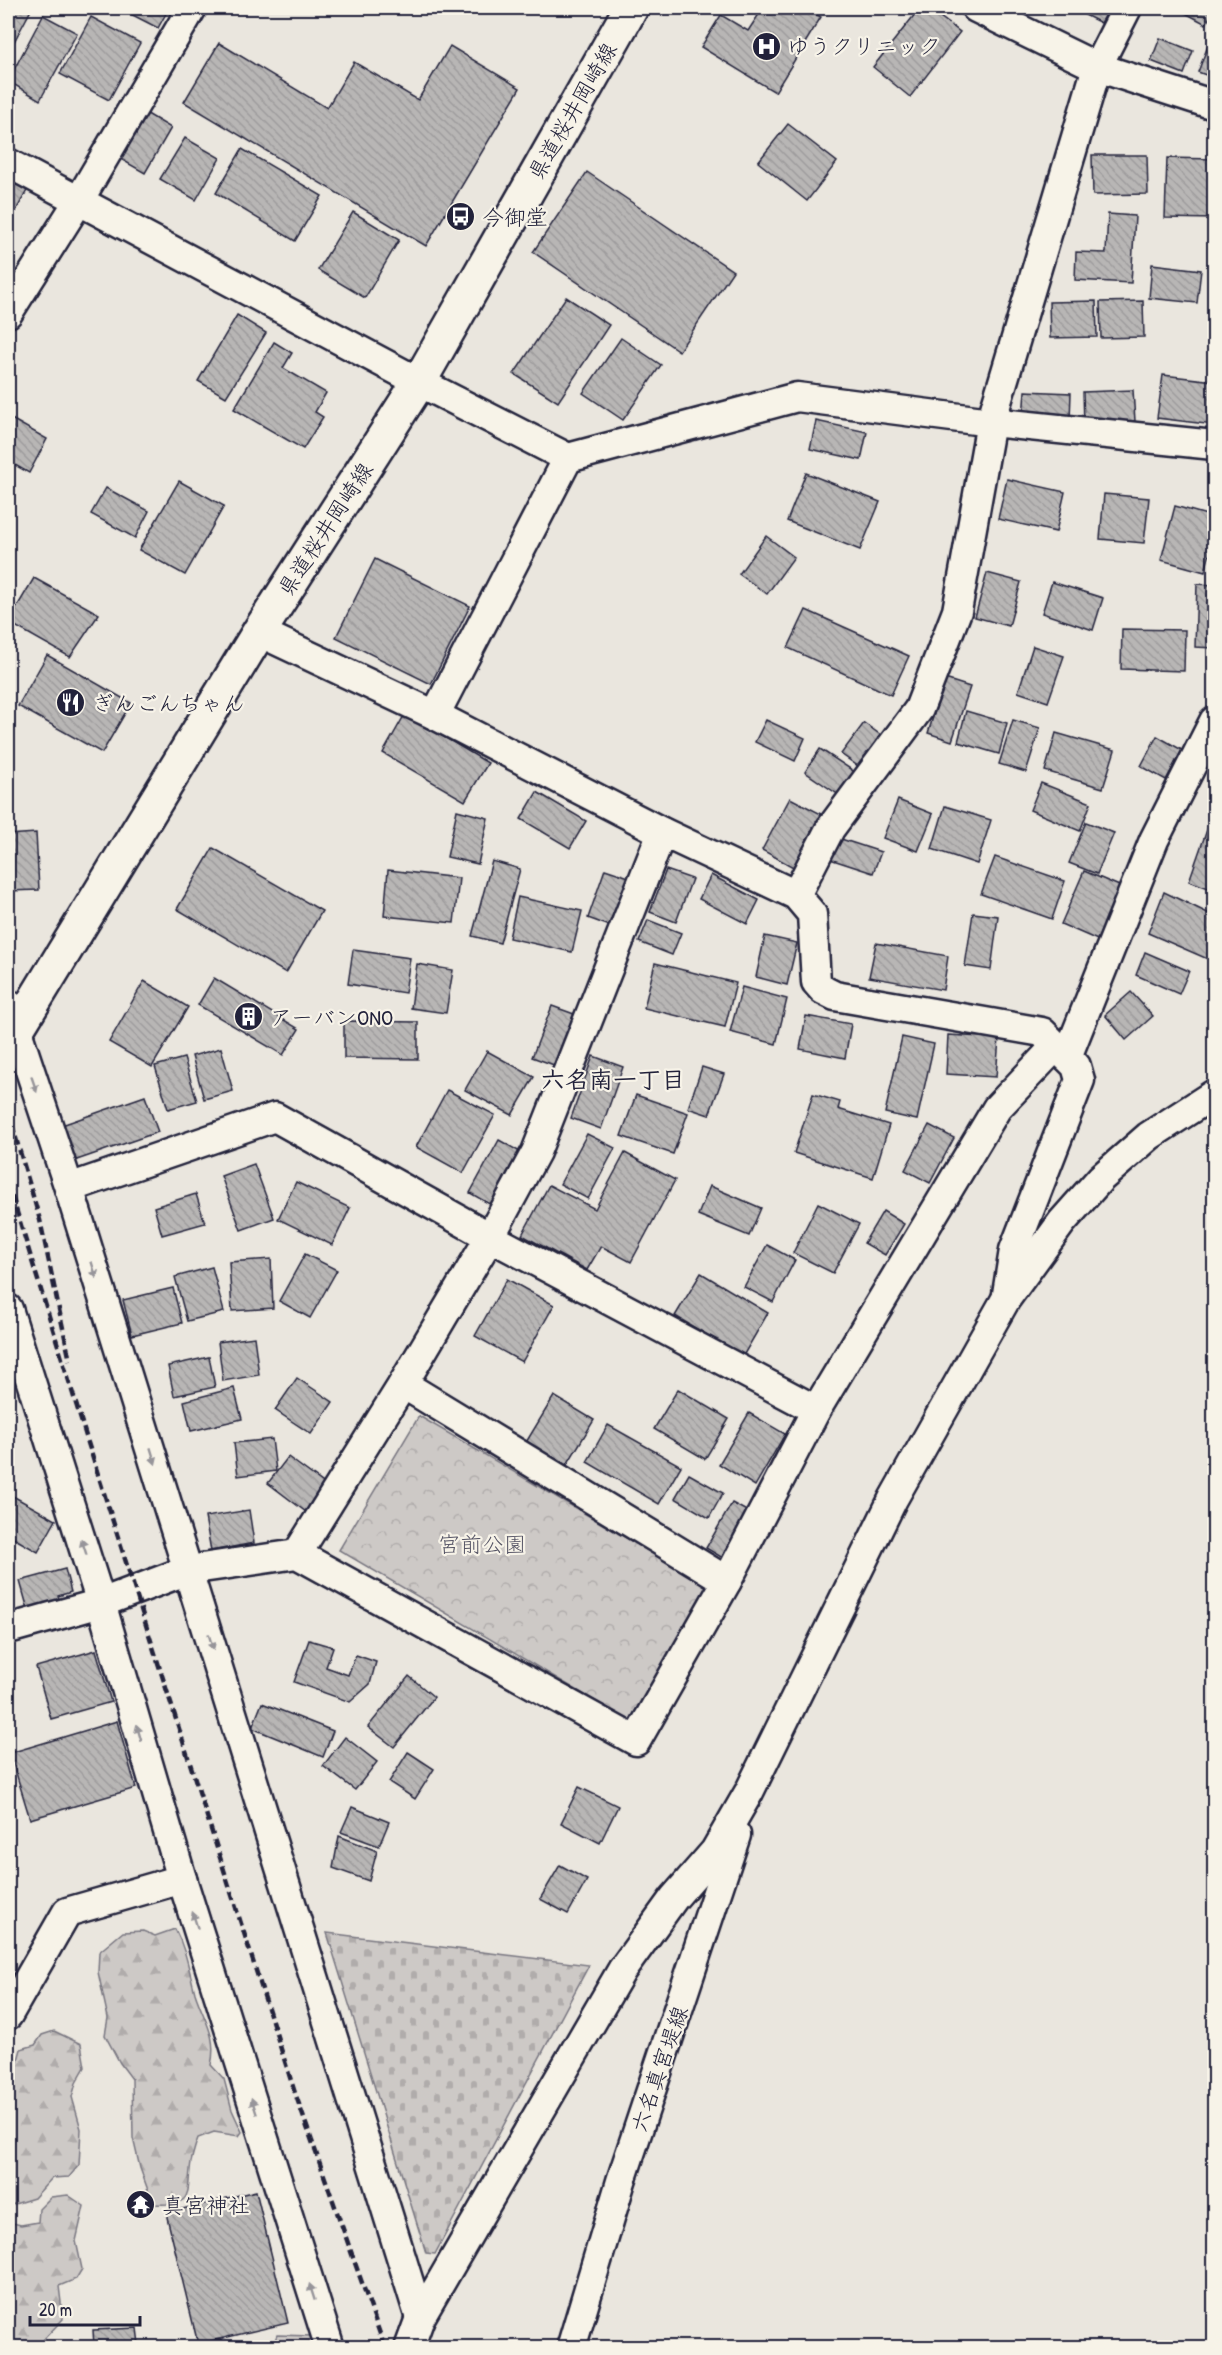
<svg xmlns="http://www.w3.org/2000/svg" width="1222" height="2355" font-family="'Patrick Hand','Klee One',sans-serif">
  <defs>
    <pattern id="forest-firs" width="22" height="20" patternUnits="userSpaceOnUse" patternTransform="scale(1.5)"><rect width="22" height="20" fill="#cdc9c6"/><path d="M5 1l3.5 6h-7zM16 11l3.5 6h-7z" fill="#b0acab"/></pattern>
    <pattern id="cemetery-stones" width="16" height="16" patternUnits="userSpaceOnUse" patternTransform="scale(1.5)"><rect width="16" height="16" fill="#cdc9c6"/><path d="M2 7V4a2 2 0 0 1 4 0v3zM10 15v-3a2 2 0 0 1 4 0v3z" fill="#b0acab"/></pattern>
    <pattern id="park-crowns" width="20" height="18" patternUnits="userSpaceOnUse" patternTransform="scale(1.5)"><rect width="20" height="18" fill="#cdc9c6"/><path d="M2 6a3 3 0 1 1 6 0M12 15a3 3 0 1 1 6 0" fill="none" stroke="#b0acab"/></pattern>
    <pattern id="building-back-hatch" width="6" height="6" patternUnits="userSpaceOnUse" patternTransform="scale(1.5)"><rect width="6" height="6" fill="#b8b6b5"/><path d="M-1 5l2 2M0 0l6 6M5-1l2 2" fill="none" stroke="#9e9c9d"/></pattern>
  </defs>
  <rect width="100%" height="100%" fill="#eae6de"/>
  <filter id="ink" filterUnits="userSpaceOnUse"><feTurbulence type="fractalNoise" baseFrequency=".0167" numOctaves="2"/><feDisplacementMap in="SourceGraphic" scale="12" xChannelSelector="R" yChannelSelector="G"/><feConvolveMatrix kernelMatrix="1 2 1 2 8 2 1 2 1" color-interpolation-filters="sRGB"/></filter>
  <g filter="url(#ink)">
    <g fill="url(#forest-firs)" stroke="#787680" stroke-width="1.5">
      <path d="M175,1929C186,1950 189,1970 195,1993C203,2019 218,2035 211,2065L224,2079L232,2110L242,2132L239,2136L214,2132L198,2138C195,2146 193,2154 191,2162C186,2193 196,2207 153,2204L140,2168L133,2138L132,2079L120,2063L105,2035L108,2018L98,1972L99,1952L123,1932L143,1931L155,1936Z"/>
      <polygon points="54,2031 81,2044 85,2067 76,2083 72,2097 81,2129 79,2165 69,2177 52,2178 34,2198 8,2206 8,2077 14,2075 21,2049 35,2045 42,2035"/>
      <polygon points="68,2195 84,2206 76,2241 82,2269 76,2279 59,2286 63,2319 44,2339 40,2347 8,2347 8,2222 21,2225 38,2222 39,2209 51,2197"/>
      <polygon points="277,2335 312,2336 315,2348 272,2348"/>
    </g>
    <polygon fill="url(#cemetery-stones)" stroke="#787680" stroke-width="1.5" points="327,1933 589,1965 435,2254 426,2253"/>
    <polygon fill="url(#park-crowns)" stroke="#787680" stroke-width="1.5" points="419,1416 711,1588 631,1722 339,1550"/>
    <g fill="url(#building-back-hatch)" stroke="#22223b" stroke-width="1.5">
      <polygon points="8,8 32,8 8,53"/>
      <polygon points="119,8 169,8 158,28"/>
      <polygon points="763,8 805,8 821,17 775,92 701,47 721,15 748,31"/>
      <polygon points="920,8 928,8 960,32 910,97 873,67"/>
      <polygon points="1071,8 1110,8 1101,23"/>
      <polygon points="1176,8 1214,8 1214,9 1206,24"/>
      <polygon points="43,15 77,33 40,100 8,81"/>
      <polygon points="91,17 140,43 109,100 60,74"/>
      <polygon points="1160,38 1193,51 1184,74 1151,61"/>
      <polygon points="219,43 327,108 354,62 418,100 450,46 520,88 426,246 184,102"/>
      <polygon points="1209,43 1214,45 1214,78 1198,72"/>
      <polygon points="144,112 171,128 145,173 117,157"/>
      <polygon points="788,124 837,162 807,201 758,162"/>
      <polygon points="185,138 220,158 196,200 160,179"/>
      <polygon points="242,149 322,196 295,241 216,193"/>
      <polygon points="1092,155 1147,155 1148,194 1093,195"/>
      <polygon points="1167,158 1214,159 1214,219 1165,218"/>
      <polygon points="8,172 30,185 13,216 8,213"/>
      <polygon points="587,172 733,271 679,351 533,252"/>
      <polygon points="353,212 399,240 365,298 318,270"/>
      <polygon points="1108,214 1135,216 1131,283 1075,280 1076,252 1106,253"/>
      <polygon points="1152,264 1201,270 1197,303 1149,298"/>
      <polygon points="566,297 609,325 558,402 514,374"/>
      <polygon points="1096,301 1097,337 1050,338 1049,302"/>
      <polygon points="1143,301 1144,337 1101,338 1100,302"/>
      <polygon points="237,315 266,333 226,397 198,381"/>
      <polygon points="621,338 661,365 623,420 583,393"/>
      <polygon points="274,342 292,353 283,368 326,393 315,412 323,417 303,449 234,409"/>
      <polygon points="1163,375 1214,381 1214,425 1157,418"/>
      <polygon points="1133,390 1135,421 1084,424 1083,392"/>
      <polygon points="1025,391 1071,393 1070,420 1023,418"/>
      <polygon points="8,417 47,439 29,473 8,461"/>
      <polygon points="816,421 867,432 861,460 810,449"/>
      <polygon points="806,473 880,502 860,550 787,521"/>
      <polygon points="1007,479 1065,492 1056,532 998,519"/>
      <polygon points="179,481 224,506 185,575 139,550"/>
      <polygon points="106,488 149,511 135,538 91,514"/>
      <polygon points="1104,494 1149,498 1144,543 1100,539"/>
      <polygon points="1175,506 1214,517 1214,537 1205,572 1161,560"/>
      <polygon points="766,536 794,557 767,594 739,574"/>
      <polygon points="375,559 470,606 431,684 336,637"/>
      <polygon points="987,573 1021,582 1009,626 975,617"/>
      <polygon points="34,578 99,614 70,657 8,622"/>
      <polygon points="1052,582 1103,598 1093,630 1042,613"/>
      <polygon points="1197,584 1214,585 1214,648 1195,647"/>
      <polygon points="806,610 909,656 891,695 788,648"/>
      <polygon points="1122,629 1185,630 1184,671 1121,669"/>
      <polygon points="1033,646 1064,656 1048,702 1018,692"/>
      <polygon points="47,655 131,703 102,753 18,706"/>
      <polygon points="945,679 970,687 952,741 928,733"/>
      <polygon points="966,711 1007,723 999,754 958,742"/>
      <polygon points="405,714 488,763 465,801 383,753"/>
      <polygon points="766,720 805,738 795,761 755,742"/>
      <polygon points="1013,720 1040,728 1026,772 999,764"/>
      <polygon points="864,723 885,738 862,769 841,754"/>
      <polygon points="1056,733 1115,750 1103,788 1045,771"/>
      <polygon points="1157,736 1182,750 1166,780 1141,766"/>
      <polygon points="820,749 858,774 842,797 805,772"/>
      <polygon points="1041,783 1091,803 1080,831 1030,810"/>
      <polygon points="537,792 586,821 570,848 521,819"/>
      <polygon points="790,798 823,815 795,868 762,850"/>
      <polygon points="898,800 933,814 918,851 883,838"/>
      <polygon points="945,806 991,820 977,864 932,849"/>
      <polygon points="457,810 488,818 478,864 447,857"/>
      <polygon points="1210,821 1214,823 1214,890 1189,881"/>
      <polygon points="1086,822 1114,833 1097,874 1069,863"/>
      <polygon points="36,833 39,890 8,891 8,835"/>
      <polygon points="838,838 881,852 873,873 830,859"/>
      <polygon points="213,848 322,911 286,973 177,909"/>
      <polygon points="995,857 1065,881 1052,919 981,894"/>
      <polygon points="492,861 520,869 500,943 472,936"/>
      <polygon points="605,869 635,879 618,929 588,918"/>
      <polygon points="388,870 459,878 454,923 384,916"/>
      <polygon points="666,870 692,879 676,922 650,912"/>
      <polygon points="1084,871 1124,888 1102,942 1061,924"/>
      <polygon points="711,875 759,900 747,924 699,899"/>
      <polygon points="1164,892 1214,916 1214,950 1210,960 1148,933"/>
      <polygon points="518,897 582,911 572,952 509,938"/>
      <polygon points="973,913 998,916 991,970 965,966"/>
      <polygon points="648,920 681,933 672,955 639,942"/>
      <polygon points="765,936 797,943 787,985 756,977"/>
      <polygon points="876,943 948,956 943,990 869,977"/>
      <polygon points="353,950 410,958 405,993 348,984"/>
      <polygon points="1145,952 1189,971 1179,994 1136,975"/>
      <polygon points="655,963 736,983 725,1027 644,1008"/>
      <polygon points="417,964 453,970 446,1013 411,1008"/>
      <polygon points="214,978 299,1029 283,1055 198,1005"/>
      <polygon points="144,981 188,1007 152,1067 109,1042"/>
      <polygon points="742,987 787,999 776,1044 730,1032"/>
      <polygon points="1131,992 1153,1016 1126,1040 1105,1015"/>
      <polygon points="552,1006 574,1014 554,1065 532,1057"/>
      <polygon points="806,1016 851,1024 845,1058 800,1049"/>
      <polygon points="344,1021 418,1022 418,1059 344,1058"/>
      <polygon points="948,1035 999,1038 996,1077 946,1074"/>
      <polygon points="902,1037 934,1044 917,1120 885,1113"/>
      <polygon points="221,1048 233,1091 204,1099 192,1056"/>
      <polygon points="487,1051 534,1077 512,1115 465,1090"/>
      <polygon points="593,1056 623,1067 601,1129 571,1118"/>
      <polygon points="184,1058 197,1101 168,1109 155,1066"/>
      <polygon points="702,1067 724,1074 709,1115 688,1108"/>
      <polygon points="447,1090 495,1115 463,1173 416,1147"/>
      <polygon points="813,1094 840,1102 838,1109 889,1125 873,1178 794,1153"/>
      <polygon points="636,1095 688,1113 673,1154 621,1136"/>
      <polygon points="145,1096 158,1132 71,1162 59,1126"/>
      <polygon points="929,1125 954,1138 930,1183 905,1170"/>
      <polygon points="587,1134 615,1148 588,1199 560,1184"/>
      <polygon points="499,1140 522,1153 493,1206 470,1193"/>
      <polygon points="625,1153 675,1180 631,1262 601,1246 587,1270 522,1235 549,1185 595,1209"/>
      <polygon points="254,1164 274,1218 241,1230 221,1176"/>
      <polygon points="296,1182 350,1208 332,1245 278,1219"/>
      <polygon points="710,1186 761,1208 749,1236 698,1215"/>
      <polygon points="196,1194 205,1223 162,1235 154,1207"/>
      <polygon points="818,1203 859,1224 833,1273 793,1253"/>
      <polygon points="883,1211 904,1224 885,1255 864,1243"/>
      <polygon points="767,1245 795,1260 773,1302 744,1287"/>
      <polygon points="305,1254 337,1270 310,1318 279,1301"/>
      <polygon points="271,1259 273,1308 232,1311 229,1262"/>
      <polygon points="212,1267 224,1312 187,1321 175,1277"/>
      <polygon points="701,1273 768,1313 743,1356 675,1316"/>
      <polygon points="507,1279 554,1305 522,1362 475,1336"/>
      <polygon points="173,1288 182,1323 132,1335 123,1300"/>
      <polygon points="254,1337 259,1375 223,1381 218,1342"/>
      <polygon points="209,1357 215,1387 174,1396 168,1366"/>
      <polygon points="297,1378 333,1402 311,1434 275,1410"/>
      <polygon points="234,1388 242,1419 191,1431 184,1401"/>
      <polygon points="678,1389 729,1419 705,1459 654,1429"/>
      <polygon points="554,1396 594,1420 565,1468 525,1444"/>
      <polygon points="749,1413 785,1434 755,1486 719,1464"/>
      <polygon points="608,1425 681,1466 659,1504 587,1462"/>
      <polygon points="272,1439 276,1471 238,1476 234,1443"/>
      <polygon points="288,1457 326,1485 306,1512 268,1483"/>
      <polygon points="689,1474 723,1493 709,1518 675,1498"/>
      <polygon points="11,1495 56,1520 38,1552 8,1535 8,1500"/>
      <polygon points="732,1503 754,1515 728,1561 706,1548"/>
      <polygon points="249,1510 254,1543 211,1551 205,1517"/>
      <polygon points="65,1569 71,1592 58,1596 62,1608 30,1617 20,1581"/>
      <polygon points="309,1640 333,1647 326,1667 348,1675 356,1655 376,1662 370,1684 350,1702 294,1682"/>
      <polygon points="96,1650 111,1702 51,1719 36,1667"/>
      <polygon points="409,1676 434,1697 394,1747 368,1727"/>
      <polygon points="262,1703 333,1731 323,1757 252,1728"/>
      <polygon points="117,1721 136,1788 30,1819 10,1753"/>
      <polygon points="345,1737 377,1762 355,1790 323,1766"/>
      <polygon points="408,1752 434,1769 415,1799 389,1782"/>
      <polygon points="579,1787 618,1806 600,1843 561,1823"/>
      <polygon points="352,1807 389,1822 379,1846 341,1832"/>
      <polygon points="339,1836 377,1851 369,1881 333,1868"/>
      <polygon points="560,1865 587,1880 568,1914 540,1899"/>
      <polygon points="256,2191 288,2323 198,2344 166,2213"/>
      <polygon points="137,2328 139,2344 164,2342 165,2348 77,2348 94,2346 93,2330"/>
    </g>
    <g fill="none" stroke-linecap="round" stroke-linejoin="round">
      <defs>
        <g id="minor">
          <polyline points="976,8 1097,67 1214,105"/>
          <polyline points="8,163 419,382 568,458 797,397 991,422 1214,445"/>
          <polyline points="8,313 78,202 192,8"/>
          <polyline points="259,632 435,715 662,832 796,895 812,914 816,982 823,990 835,996 1042,1032 1076,1066 1080,1080 1014,1250 1007,1294"/>
          <polyline points="435,715 568,458"/>
          <polyline points="796,895 830,829 919,709 957,611 991,422 1097,67 1127,8"/>
          <polyline points="8,1004 69,1188 420,2318"/>
          <polyline points="1067,1057 1154,840 1214,721"/>
          <polyline points="69,1188 275,1117 490,1237 816,1410"/>
          <polyline points="8,1309 101,1603 182,1879 330,2348"/>
          <polyline points="403,1384 727,1581"/>
          <polyline points="297,1554 403,1384 490,1237 536,1152 662,832"/>
          <polyline points="8,1629 101,1603 188,1570 297,1554 636,1741 727,1581 816,1410 997,1108 1056,1046"/>
          <polyline points="8,2015 67,1912 182,1879"/>
          <polyline points="409,2348 420,2318 622,1970 674,1898 715,1851 749,1792 893,1499 1006,1299 1062,1222 1101,1178 1149,1136 1214,1094"/>
          <polyline points="571,2348 621,2181 736,1835"/>
        </g>
        <polyline id="secondary" points="8,1044 259,632 419,382 631,8"/>
      </defs>
      <use href="#minor" stroke="#22223b" stroke-width="33"/>
      <use href="#secondary" stroke="#22223b" stroke-width="38"/>
      <use href="#minor" stroke="#f7f3e8" stroke-width="28"/>
      <use href="#secondary" stroke="#f7f3e8" stroke-width="33"/>
      <g stroke="#22223b" stroke-width="4.5" stroke-dasharray="9 4.5" stroke-linecap="butt">
        <polyline points="8,1111 40,1220 70,1361"/>
        <polyline points="8,1183 89,1446 295,2093 385,2348"/>
      </g>
    </g>
    <defs><path id="oneway-solid" d="M-6-.8H1V-3.2L6.5 0L1 3.2V.8H-6Z" transform="scale(1.5)"/></defs>
    <g fill="#97959a">
      <use href="#oneway-solid" transform="translate(34 1084) rotate(71)"/>
      <use href="#oneway-solid" transform="translate(94 1270) rotate(73)"/>
      <use href="#oneway-solid" transform="translate(153 1456) rotate(73)"/>
      <use href="#oneway-solid" transform="translate(84 1547) rotate(-108)"/>
      <use href="#oneway-solid" transform="translate(211 1642) rotate(73)"/>
      <use href="#oneway-solid" transform="translate(139 1733) rotate(-106)"/>
      <use href="#oneway-solid" transform="translate(195 1920) rotate(-108)"/>
      <use href="#oneway-solid" transform="translate(254 2106) rotate(-108)"/>
      <use href="#oneway-solid" transform="translate(312 2292) rotate(-108)"/>
    </g>
  </g>
  <defs>
    <symbol id="hospital-disc" viewBox="-11 -11 22 22"><circle r="9.5" fill="#22223b" stroke="#f7f3e8"/><path d="M-5-5h3v3.5h4V-5h3V5h-3V1.5h-4V5h-3Z" fill="#fff"/></symbol>
    <symbol id="bus-disc" viewBox="-11 -11 22 22"><circle r="9.5" fill="#22223b" stroke="#f7f3e8"/><path d="M-5-6H5V4H4V6H2V4H-2V6H-4V4H-5ZM-3.5-4V0h7V-4ZM-3.5 1.2v1.5H-2V1.2ZM2 1.2v1.5H3.5V1.2Z" fill="#fff"/></symbol>
    <symbol id="restaurant-disc" viewBox="-11 -11 22 22"><circle r="9.5" fill="#22223b" stroke="#f7f3e8"/><path d="M-5-6h1v4h1v-4h1v4h1v-4h1v5L-1.5 .5V6h-2V.5L-5-1ZM5-6V6H3V1.5H1.5Q1.5-4 5-6Z" fill="#fff"/></symbol>
    <symbol id="building-disc" viewBox="-11 -11 22 22"><circle r="9.5" fill="#22223b" stroke="#f7f3e8"/><path d="M-4-6H4V6H1V3H-1V6H-4ZM-2.5-4.3h1.7v1.8h-1.7ZM.8-4.3h1.7v1.8H.8ZM-2.5-1h1.7V.8h-1.7ZM.8-1h1.7V.8H.8Z" fill="#fff"/></symbol>
    <symbol id="temple-disc" viewBox="-11 -11 22 22"><circle r="9.5" fill="#22223b" stroke="#f7f3e8"/><path d="M0-6L5-2H3V0L6.5 2.5H4V6H1.5V3h-3V6H-4V2.5H-6.5L-3 0V-2H-5Z" fill="#fff"/></symbol>
  </defs>
  <g fill-rule="evenodd">
    <use href="#hospital-disc" x="750" y="30" width="33" height="33"/>
    <use href="#bus-disc" x="444" y="200" width="33" height="33"/>
    <use href="#restaurant-disc" x="54" y="686" width="33" height="33"/>
    <use href="#building-disc" x="232" y="1000" width="33" height="33"/>
    <use href="#temple-disc" x="124" y="2188" width="33" height="33"/>
  </g>
  <g text-anchor="middle" dominant-baseline="central" stroke-width="4.5" stroke-linejoin="round" paint-order="stroke">
    <g font-size="22" fill="#22223b" stroke="#f7f3e8" text-anchor="start">
      <text x="787" y="46">ゆうクリニック</text>
      <text x="482" y="217">今御堂</text>
      <text x="92" y="703">ぎんごんちゃん</text>
      <text x="270" y="1017">アーバンONO</text>
      <text x="162" y="2205">真宮神社</text>
    </g>
    <g font-size="22" fill="#22223b" stroke="#f7f3e8">
      <text transform="translate(572 111) rotate(-60)">県道桜井岡崎線</text>
      <text transform="translate(325 529) rotate(-57)">県道桜井岡崎線</text>
      <text transform="translate(659 2069) rotate(-71)">六名真宮堤線</text>
    </g>
    <g font-size="22" fill="#555465" stroke="#f7f3e8">
      <text x="482" y="1544">宮前公園</text>
    </g>
    <g font-size="24" font-weight="bold" fill="#22223b" stroke="#f7f3e8">
      <text x="613" y="1079">六名南一丁目</text>
    </g>
  </g>
  <rect width="1222" height="2355" fill="none" stroke="#f7f3e8" stroke-width="30"/>
  <rect x="15" y="15" width="1192" height="2325" fill="none" stroke="#22223b" stroke-width="2" filter="url(#ink)"/>
  <path d="M30 2316v9h110v-9" fill="none" stroke="#22223b" stroke-width="3"/>
  <text x="39" y="2316" font-size="18" fill="#22223b" stroke="#f7f3e8" stroke-width="4.5" paint-order="stroke">20 m</text>
</svg>
